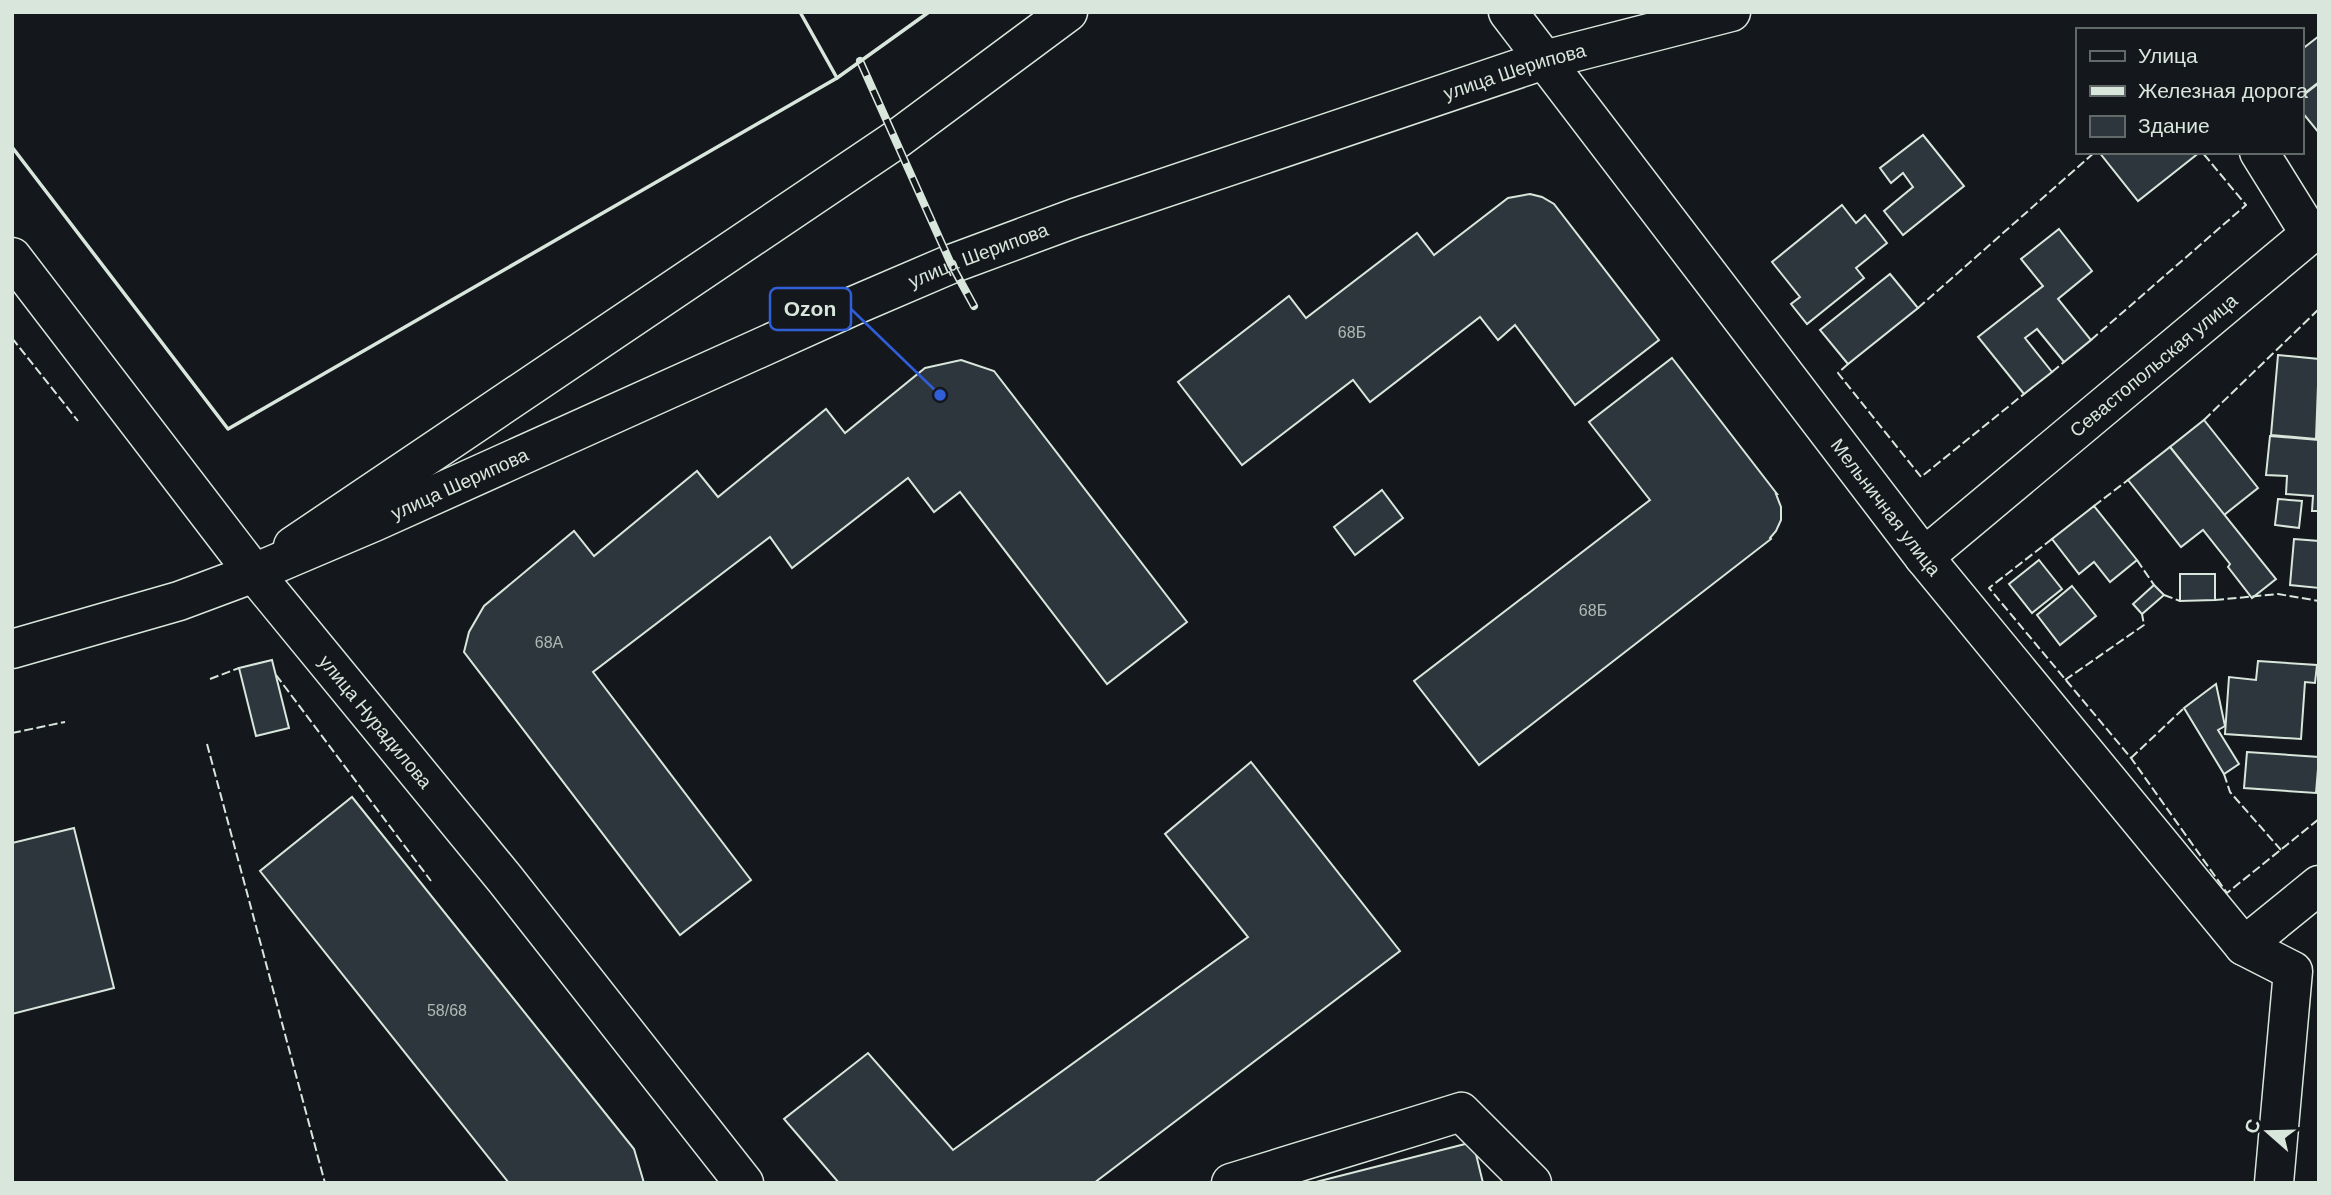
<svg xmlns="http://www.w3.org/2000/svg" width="2331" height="1195" font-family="Helvetica,sans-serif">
  <rect width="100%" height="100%" fill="#14181c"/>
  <g fill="#2c363c" stroke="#d8e6dc" stroke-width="2">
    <polygon points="2319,36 2319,82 2301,96 2301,50"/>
    <polygon points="2319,83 2319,133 2301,111 2301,97"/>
    <polygon points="1923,135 1964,186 1903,235 1884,211 1913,187 1903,173 1891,183 1880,168"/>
    <polygon points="2099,152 2200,152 2138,201"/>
    <polygon points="1530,194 1542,197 1554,204 1659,340 1575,405 1515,325 1498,340 1480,317 1370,402 1353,380 1242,465 1178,382 1289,296 1306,318 1417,233 1434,255 1508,198"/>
    <polygon points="1842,205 1856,223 1865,215 1887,243 1856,268 1864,278 1807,324 1791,304 1800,297 1772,262"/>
    <polygon points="2059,229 2092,271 2058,299 2091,340 2064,362 2037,329 2025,338 2052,372 2024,394 1978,337 2043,286 2021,259"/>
    <polygon points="1890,274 1918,308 1848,364 1820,330"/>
    <polygon points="2278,355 2319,359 2316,439 2271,435"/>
    <polygon points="1672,358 1777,494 1776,494 1781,507 1781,520 1776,531 1770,538 1771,539 1479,765 1414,681 1650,500 1589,422"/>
    <polygon points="961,360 994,371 1187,622 1107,684 960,492 934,512 908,478 792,568 770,537 593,672 751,880 680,935 464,652 469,632 484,606 574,531 594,556 697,471 718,497 826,409 845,433 925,368"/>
    <polygon points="2204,420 2258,488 2224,515 2170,447"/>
    <polygon points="2270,436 2319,440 2319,511 2312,511 2313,496 2286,494 2287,476 2266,475"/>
    <polygon points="2170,447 2276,579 2252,598 2228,567 2230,564 2203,530 2181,547 2128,480"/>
    <polygon points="1382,490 1403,518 1355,555 1334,527"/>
    <polygon points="2278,499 2302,501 2299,528 2275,525"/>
    <polygon points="2094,506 2137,560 2110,582 2094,562 2079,574 2052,539"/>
    <polygon points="2294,539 2319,541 2319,588 2290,585"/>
    <polygon points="2039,560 2062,589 2032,613 2009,584"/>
    <polygon points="2180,574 2215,574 2215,600 2180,601"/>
    <polygon points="2154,585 2164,595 2142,614 2133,604"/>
    <polygon points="2072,586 2096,616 2060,645 2037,615"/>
    <polygon points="272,660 289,728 256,736 239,668"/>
    <polygon points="2258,661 2317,665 2315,683 2305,682 2301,739 2225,734 2229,677 2256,680"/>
    <polygon points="2216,684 2225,726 2218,730 2239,764 2224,774 2184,708"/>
    <polygon points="2247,752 2319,757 2316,793 2244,788"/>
    <polygon points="1251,762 1400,951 1094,1183 839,1183 784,1119 868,1053 953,1150 1248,937 1165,834"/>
    <polygon points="352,797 634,1149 644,1183 509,1183 260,871"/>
    <polygon points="74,828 114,988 12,1014 12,843"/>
    <polygon points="1473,1142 1483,1183 1312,1183"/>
  </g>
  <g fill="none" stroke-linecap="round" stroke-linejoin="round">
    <defs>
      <g id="minor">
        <path id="s1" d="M1508,12L1924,557L2244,946L2293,971L2274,1183"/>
        <path id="s2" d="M12,257L254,573L505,879L744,1183"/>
        <polyline points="293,546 897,139 1068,12"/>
        <path id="s3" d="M1924,557L2310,234L2259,152"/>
        <polyline points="2244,946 2319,885"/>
        <polyline points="1231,1183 1461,1112 1532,1183"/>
      </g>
      <g id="major">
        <path id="s4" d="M12,649L179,601L254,573L374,522L853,306L951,264L1075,218L1544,60L1731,12"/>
      </g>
    </defs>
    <use href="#minor" stroke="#d8e6dc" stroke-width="41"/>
    <use href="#major" stroke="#d8e6dc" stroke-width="41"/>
    <use href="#minor" stroke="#14181c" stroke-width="38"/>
    <use href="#major" stroke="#14181c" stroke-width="38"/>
    <defs>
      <polyline id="rail" points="860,61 951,264 974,306"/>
    </defs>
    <use href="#rail" stroke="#d8e6dc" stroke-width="8"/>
    <use href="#rail" stroke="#14181c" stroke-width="5" stroke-dasharray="16" stroke-linecap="butt"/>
    <g stroke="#d8e6dc" stroke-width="2" stroke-dasharray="9 3.5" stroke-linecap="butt">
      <polyline points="1918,308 2095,152"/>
      <polyline points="12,338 78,421"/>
      <polyline points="2091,340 2246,205 2202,152"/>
      <polyline points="1848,364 1838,373 1921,477 2024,394"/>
      <polyline points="2052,372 2064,362"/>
      <polyline points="2204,420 2319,309"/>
      <polyline points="2094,506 2128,480"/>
      <polyline points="2052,539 1989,588 2131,758 2227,893 2319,819"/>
      <polyline points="2137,560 2154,585"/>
      <polyline points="2164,595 2180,601"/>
      <polyline points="2215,600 2278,594 2319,601"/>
      <polyline points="276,675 431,881"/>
      <polyline points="210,679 239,668"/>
      <polyline points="2065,680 2144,625 2142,614"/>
      <polyline points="12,733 65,722"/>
      <polyline points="207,744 325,1183"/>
      <polyline points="2131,758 2184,708"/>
      <polyline points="2224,774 2230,792 2281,850"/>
    </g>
    <g stroke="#d8e6dc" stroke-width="3.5">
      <polyline points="800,12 837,78"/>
      <polyline points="12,147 228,429 837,78 929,12"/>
    </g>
  </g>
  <g text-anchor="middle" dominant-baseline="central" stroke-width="5" stroke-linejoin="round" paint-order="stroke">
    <g font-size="16" fill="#adbab4">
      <text x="1352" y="332">68Б</text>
      <text x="1593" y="610">68Б</text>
      <text x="549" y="642">68А</text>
      <text x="447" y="1010">58/68</text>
    </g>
    <g font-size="19" fill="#d8e6dc" stroke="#14181c">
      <text stroke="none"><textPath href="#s4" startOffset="1612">улица Шерипова</textPath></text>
      <text stroke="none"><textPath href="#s4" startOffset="1045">улица Шерипова</textPath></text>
      <text stroke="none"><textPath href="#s3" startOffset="299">Севастопольская улица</textPath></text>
      <text stroke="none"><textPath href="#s4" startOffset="478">улица Шерипова</textPath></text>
      <text stroke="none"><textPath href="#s1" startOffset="623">Мельничная улица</textPath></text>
      <text stroke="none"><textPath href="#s2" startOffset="590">улица Нурадилова</textPath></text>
    </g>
  </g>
  <path fill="none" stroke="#305dd8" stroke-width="2.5" d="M940 395L851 309"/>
  <circle fill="#305dd8" stroke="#14181c" stroke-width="2.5" cx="940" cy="395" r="7"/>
  <rect fill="#14181c" stroke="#305dd8" stroke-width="2.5" x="770" y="288" width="81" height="42" rx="7"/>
  <g font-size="21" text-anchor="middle" font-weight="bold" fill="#d8e6dc">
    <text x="810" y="316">Ozon</text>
  </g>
  <rect width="2331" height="1195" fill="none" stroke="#d8e6dc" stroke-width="28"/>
  <rect x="2076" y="28" width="228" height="126" fill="#14181c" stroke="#626a69" stroke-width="2"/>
  <rect x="2090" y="51" width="35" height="10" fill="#14181c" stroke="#626a69" stroke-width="2"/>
  <text x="2138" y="63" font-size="21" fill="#d8e6dc">Улица</text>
  <rect x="2090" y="86" width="35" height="10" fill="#d8e6dc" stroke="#626a69" stroke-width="2"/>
  <text x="2138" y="98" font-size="21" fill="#d8e6dc">Железная дорога</text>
  <rect x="2090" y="116" width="35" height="21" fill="#2c363c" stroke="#626a69" stroke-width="2"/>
  <text x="2138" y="133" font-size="21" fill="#d8e6dc">Здание</text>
  <g transform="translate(2268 1132) rotate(290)" stroke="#14181c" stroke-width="5" paint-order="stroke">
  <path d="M0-5L12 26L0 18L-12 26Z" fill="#d8e6dc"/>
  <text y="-10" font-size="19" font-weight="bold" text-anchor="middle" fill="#d8e6dc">С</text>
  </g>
</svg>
